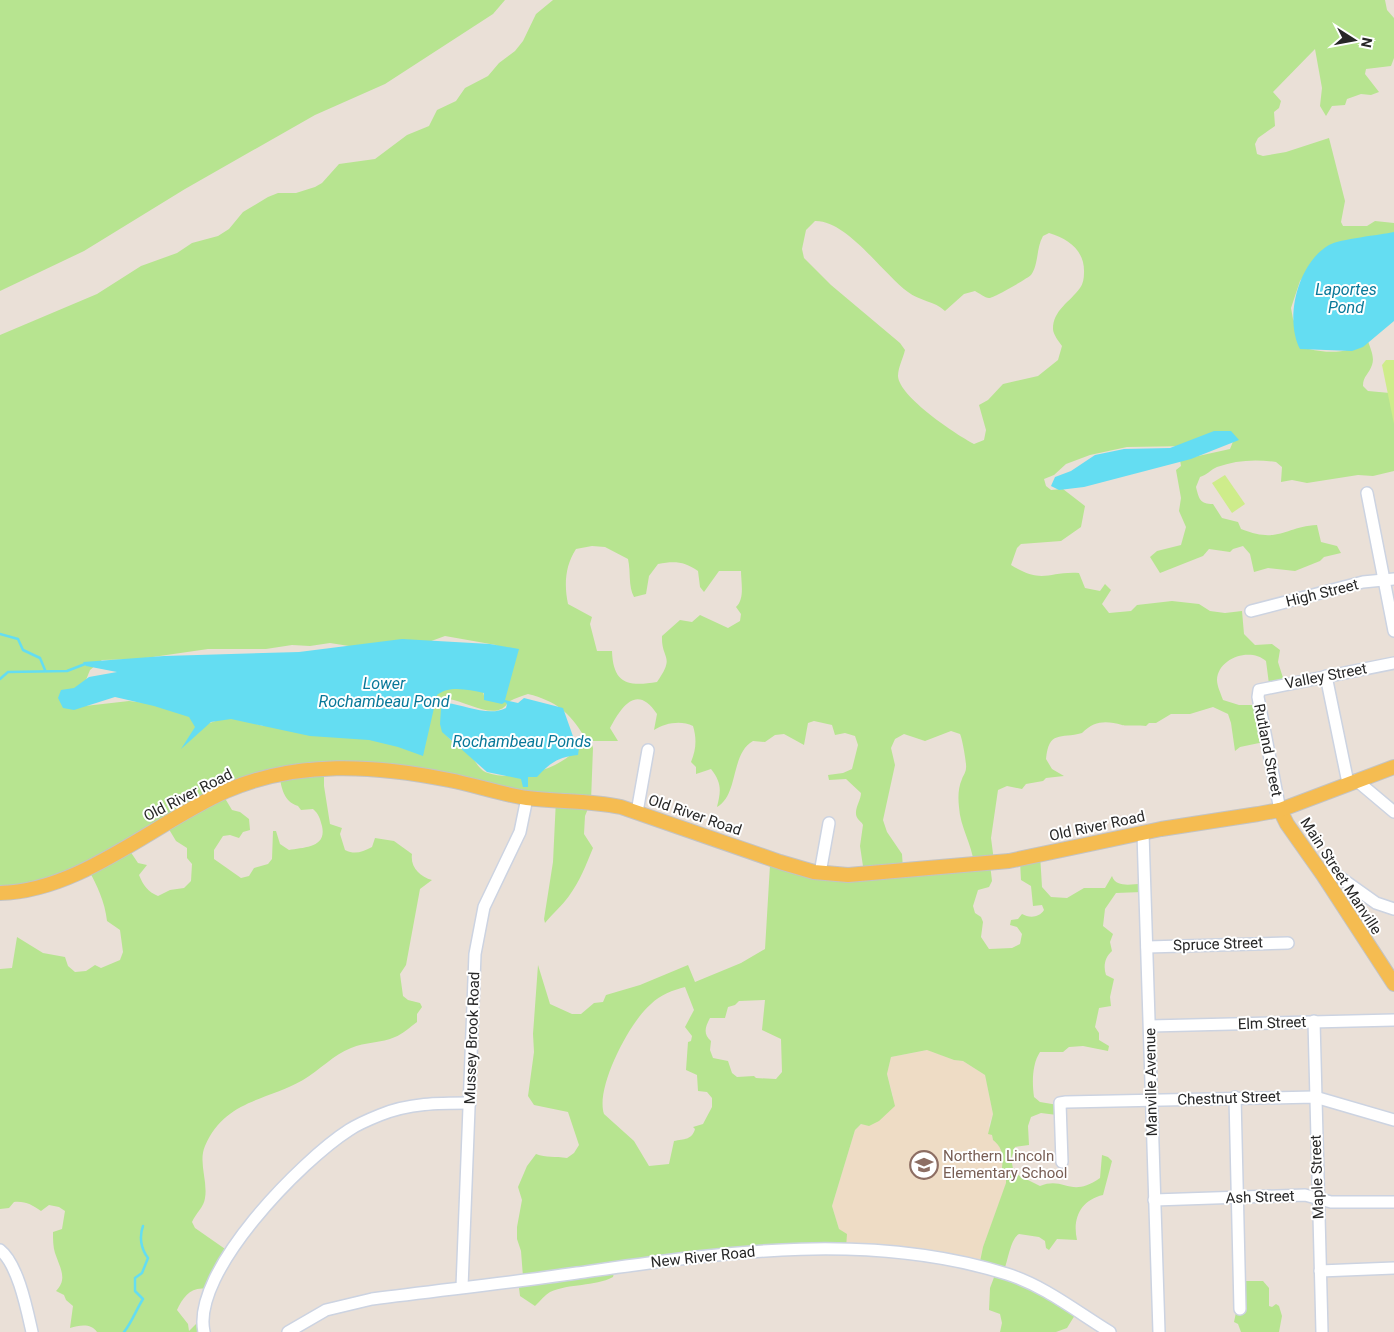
<svg xmlns="http://www.w3.org/2000/svg" width="1394" height="1332" font-family="Roboto,sans-serif">
  <rect width="100%" height="100%" fill="#eae0d7"/>
  <polygon fill="#eedcc5" points="928,1050 954,1060 963,1061 985,1075 993,1114 989,1125 993,1140 998,1144 1003,1155 1001,1174 1006,1177 1006,1184 983,1247 979,1263 846,1244 839,1229 832,1206 855,1130 893,1096 887,1074 891,1057"/>
  <g fill="#b7e490" fill-rule="evenodd">
    <polygon points="0,0 505,0 493,14 385,84 315,115 185,189 84,251 0,291"/>
    <path d="M553,0H1385L1387,10L1394,18V58L1391,66L1366,69L1365,74L1379,92L1371,95L1361,94L1347,99L1345,105L1332,106L1326,116L1320,106L1322,88L1315,49L1273,92L1281,101L1279,108L1274,112L1275,126L1258,138L1255,144L1257,154L1263,156L1286,152L1329,138L1345,201L1341,222L1343,226H1367L1375,221L1394,223V235L1315,261L1300,281L1291,308L1293,319L1309,349C1331,354 1349,353 1368,341C1370,348 1375,357 1372,365C1369,374 1363,376 1363,386L1368,391L1390,393L1394,398V471L1373,476L1358,475L1307,483L1292,480L1281,482L1282,467L1276,462C1256,459 1236,460 1217,467C1210,470 1207,475 1200,477L1196,487C1199,499 1200,504 1213,504L1222,518L1238,522L1241,529C1279,544 1284,527 1317,525L1321,542L1337,546L1341,553L1324,557L1320,561L1295,571L1268,568L1254,572L1250,554L1243,546L1233,549L1230,552L1209,549L1203,556L1160,573L1150,557L1157,551L1181,545L1186,527L1179,511L1181,498L1176,470L1181,466L1180,460L1230,449L1234,439L1229,431H1224L1191,446L1127,447L1090,455L1066,464L1054,475L1044,479L1046,486L1051,490L1063,489L1085,506L1081,527L1061,541L1021,544L1017,548L1011,565C1043,585 1048,571 1079,573L1085,588L1100,591L1105,584L1111,590L1102,604L1109,613L1131,611L1137,605L1172,601L1199,604L1210,611L1225,613L1242,611L1244,634L1255,645L1272,644L1280,650L1278,662L1284,681L1269,684L1266,661C1250,647 1218,658 1217,680C1217,686 1221,694 1223,700L1239,705H1257L1264,742L1240,747L1235,751L1231,723L1228,714L1213,707L1190,714H1171L1156,723H1149L1146,726C1141,725 1125,726 1122,725C1107,721 1095,720 1082,733C1060,739 1049,730 1046,759L1052,769L1064,776L1046,778L1043,781L1026,784L1022,789L1007,786L998,790L991,838L994,861L990,864L992,881L989,887L978,890L973,906L975,913L981,917L983,922L981,937L989,949L1012,948L1020,944L1022,934L1017,927L1010,925L1011,920L1018,919L1022,914C1029,918 1039,918 1044,910L1042,905L1033,906L1031,886L1021,880L1020,861L1040,854L1042,887L1051,897L1067,898L1084,888H1105L1112,876C1116,888 1131,884 1142,884V892L1116,893L1105,909L1103,926L1113,934L1110,942L1112,951C1105,957 1103,966 1106,975L1114,979L1110,997L1111,1006L1099,1008L1095,1027L1099,1033V1040L1109,1046L1108,1051L1083,1046L1069,1047L1063,1052H1040C1032,1064 1032,1083 1034,1097L1040,1102L1058,1105L1057,1115L1041,1113L1031,1117L1028,1126L1029,1145L1015,1147L1011,1159L1014,1173L1040,1186C1065,1176 1070,1199 1100,1178L1102,1155L1108,1157L1112,1161L1103,1195C1081,1200 1072,1218 1077,1240L1057,1239L1049,1250L1046,1248L1045,1241L1039,1237L1019,1234C1010,1239 1008,1262 1003,1273L1033,1285L1075,1315L1067,1328L1056,1332H1000L1002,1323L1000,1314L989,1310L990,1288L996,1272L979,1266L983,1247L1006,1183V1177L1001,1175C1003,1161 1005,1149 993,1140L992,1135L988,1134L993,1114L985,1075L963,1061L954,1060L927,1050L891,1057L887,1074L895,1106L879,1121L869,1126L861,1124L855,1130L832,1206L839,1229L847,1234L846,1248H797L614,1273L613,1277C594,1287 570,1283 550,1292C545,1295 540,1301 535,1306L520,1296L518,1280L523,1277L521,1251L517,1239V1227L522,1200L518,1187L527,1166L536,1154C546,1158 555,1156 567,1158L574,1153L579,1145L568,1112L534,1105L528,1096L534,1052L533,1034L538,965L550,1004L572,1014H581L594,1003L603,1002L606,995L640,985L688,965L695,982L741,963L765,949L770,865L864,873L860,846L863,825C862,822 859,821 858,819C852,811 861,801 861,793L846,779L829,780L828,775L843,773L852,769L858,745L855,736L845,733L835,735L832,725L814,721L808,723L804,745L784,734L775,735L765,742L753,741C730,754 739,795 717,807C721,791 722,783 711,769L696,774V767L691,762C696,750 697,739 693,726C681,720 665,723 654,730L657,714C637,683 621,707 610,728L618,741H591L593,748L591,801L585,816L584,834L593,848C586,865 580,881 569,896C562,906 553,913 545,923L544,919L553,862L556,799L324,769V786L330,824L342,828L340,834L345,850C355,855 362,852 372,847L375,838L394,841L412,854C410,867 420,877 432,880L420,889L406,965L400,974L403,996L408,1000L420,1003L422,1007L417,1014V1022C410,1027 403,1034 395,1037C382,1043 365,1042 351,1048C333,1055 320,1070 303,1080C266,1101 225,1100 205,1146C198,1162 208,1181 205,1198C204,1207 196,1213 192,1222L195,1228L228,1251L207,1289C191,1286 183,1297 177,1310L188,1324L189,1331L203,1317L205,1332H97C91,1323 80,1325 70,1328L73,1306L66,1300L64,1295L56,1291C68,1279 60,1268 55,1253C53,1247 53,1239 53,1232L62,1229L65,1211L59,1207L49,1205L41,1211C32,1205 26,1201 14,1202L9,1208L0,1209V969L12,968L17,937L43,953L65,957L68,966L75,972L86,971L95,965L101,968L120,960L123,952L120,930L107,921C105,902 97,885 88,869L0,892V335L97,294L141,266L177,253L192,243L218,236L229,229L243,212L268,197L278,193H296L315,187L322,183L339,164L375,159L407,135L429,126L437,110L456,101L465,88L488,76L499,63L515,51L523,41L536,14ZM815,221C847,220 883,274 908,292C919,301 935,301 945,311L964,294L975,291C979,293 985,298 989,298C994,298 1028,278 1031,275C1039,264 1036,248 1043,236L1049,233C1069,239 1085,251 1084,273C1084,278 1083,284 1080,288C1070,302 1053,310 1053,329C1053,334 1059,342 1062,346L1058,360L1038,376L1003,384L988,400L979,405L986,430L984,440L974,444C957,435 899,397 898,376C898,367 903,359 905,350L900,343L831,285L804,258L802,249L806,230ZM592,546L605,547L628,559C631,572 628,586 634,597L646,594L649,576L658,564C674,561 684,561 698,571L700,587L704,592L719,571H741C741,582 745,599 736,607L741,614L740,621L728,628L700,615L692,622L680,620L662,636C661,660 676,655 657,682C627,687 613,683 612,651H597L590,624L592,617L568,604C564,585 565,566 576,549ZM445,636L496,645L514,656L490,699L484,696L483,691L438,683L263,726L230,716L201,726L185,709L171,706L129,701L85,706L84,685L90,670L102,660L139,659L208,649H266L292,645L310,646L330,643L368,649L412,648ZM528,694C556,701 569,712 584,736C574,767 517,783 488,773C478,770 476,760 469,754C453,741 438,736 443,713C444,707 445,703 449,699C463,701 489,716 501,709C505,708 507,703 510,701C515,698 522,696 528,694ZM951,731L960,734C962,737 967,765 966,768C966,772 963,776 962,779C958,788 958,798 959,807C960,827 972,844 974,864L903,869L902,854L887,832L883,820L895,765L891,748L895,739L904,734L925,741ZM279,775C282,788 283,801 298,806L301,810L313,809C319,814 320,819 322,826C327,848 304,847 289,850L280,844L276,831H273L272,859L268,864L254,868L249,876L241,878L214,859V850L223,836L230,835L239,838L243,832L250,830L249,819L240,812L232,810L223,795ZM167,826L176,841L187,848V858L192,864L191,881L184,888L170,890L158,896C148,892 143,885 139,875L147,865L138,863L128,848ZM685,987L694,1010L685,1027L692,1036L691,1041L688,1042L686,1070L697,1075L698,1091L707,1092L712,1098V1107L703,1124L693,1127L695,1129C692,1140 684,1139 674,1141L669,1164L649,1166L634,1141L604,1114C595,1088 630,1021 651,1004C660,995 673,990 685,987ZM765,1000L762,1030L781,1039L782,1072L776,1079L756,1078L754,1076L737,1077L732,1073L728,1061L713,1058L710,1050L711,1041C703,1034 705,1027 710,1018H725L728,1007L735,1005L739,1001Z"/>
    <polygon points="1237,1281 1263,1281 1269,1288 1269,1306 1272,1307 1276,1304 1279,1306 1282,1316 1279,1332 1241,1332 1238,1324 1234,1322 1238,1303"/>
  </g>
  <g fill="#ceec8b">
    <polygon points="1386,360 1394,360 1394,424 1382,365"/>
    <polygon points="1225,475 1245,504 1232,513 1212,483"/>
  </g>
  <g fill="#64ddf2">
    <path d="M1394,232V321L1363,347L1352,351L1300,349C1284,318 1298,263 1329,245C1340,239 1380,235 1394,232Z"/>
    <polygon points="1214,431 1231,431 1239,440 1191,459 1084,487 1059,490 1051,486 1055,477 1071,471 1095,455 1124,449 1170,448"/>
    <path d="M402,639L490,644L519,649L505,700L518,703L524,698L563,708L575,742L579,748L578,755C558,757 550,763 537,777H528V787H523L521,779L487,772L442,732L440,724L441,708L447,703C465,705 489,717 506,708L507,704L505,702L502,704L484,700V693C468,690 450,685 437,695L423,756L398,747L369,740L310,736L231,719L211,722L181,749L195,727L189,717L154,706L115,697L74,710L63,708L58,698L61,690L74,688L89,677L117,672L86,666L83,662L164,656L299,652Z"/>
  </g>
  <g fill="none" stroke-linecap="round" stroke-linejoin="round">
    <g stroke="#64ddf2" stroke-width="2.5">
      <polyline points="0,634 18,639 23,650 40,658 45,670"/>
      <polyline points="0,679 8,672 67,671 85,664"/>
      <path d="M124,1332C132,1322 136,1310 143,1299L135,1291V1278L142,1273L148,1258C141,1249 139,1237 143,1226"/>
    </g>
    <defs>
      <g id="minor">
        <polyline points="1367,493 1394,631"/>
        <polyline points="1251,611 1363,582 1394,579"/>
        <polyline points="1326,676 1348,783"/>
        <polyline points="1356,780 1394,812"/>
        <polyline points="1280,810 1258,697 1259,690 1394,663"/>
        <polyline points="637,812 648,750"/>
        <polyline points="1143,833 1159,1332"/>
        <polyline points="820,873 829,823"/>
        <polyline points="1323,875 1331,873 1338,876 1376,903 1394,909"/>
        <polyline points="1147,947 1288,943"/>
        <polyline points="1314,1021 1322,1332"/>
        <polyline points="1150,1026 1394,1020"/>
        <polyline points="1235,1097 1240,1309"/>
        <polyline points="1062,1162 1060,1103 1066,1102 1315,1097 1394,1120"/>
        <polyline points="1154,1200 1305,1195 1331,1202 1394,1202"/>
        <path d="M0,1250C18,1264 27,1310 32,1332"/>
        <polyline points="1320,1271 1394,1268"/>
        <polyline points="462,1287 475,954 484,907 520,832 527,798"/>
        <path d="M204,1332C191,1272 302,1160 349,1130C358,1124 370,1119 380,1115C409,1103 439,1103 470,1103"/>
        <path d="M288,1332L326,1310L372,1299C440,1290 509,1283 577,1273C720,1253 865,1230 1007,1274C1045,1286 1077,1312 1110,1332"/>
      </g>
      <g id="major">
        <polyline points="1280,810 1287,824 1323,875 1394,984"/>
        <path d="M0,893C81,891 154,823 226,791C297,760 375,765 449,780C475,785 500,794 527,798C558,802 589,800 621,807L780,862L814,872L848,875L1009,861L1161,829L1258,814L1280,810L1394,767"/>
      </g>
    </defs>
    <use href="#minor" stroke="#ccd3e1" stroke-width="14"/>
    <use href="#major" stroke="#c3c3c3" stroke-width="16"/>
    <use href="#minor" stroke="#fff" stroke-width="11"/>
    <use href="#major" stroke="#f5bc51" stroke-width="14"/>
  </g>
  <defs>
    <symbol id="school-ring" viewBox="-11 -11 22 22"><circle r="9.5" fill="#fff" stroke="#8d6e63" stroke-width="1.5"/><path d="M0-5L7-2L0 1L-7-2ZM-4 1L0 2.5L4 1V4Q0 6-4 4Z" fill="#8d6e63"/></symbol>
  </defs>
  <g fill-rule="evenodd">
    <use href="#school-ring" x="908" y="1149" width="32" height="32"/>
  </g>
  <g text-anchor="middle" dominant-baseline="central" stroke-width="4" stroke-linejoin="round" paint-order="stroke">
    <g font-size="15" fill="#272727" stroke="#fff">
      <text transform="translate(1322 593) rotate(-14)">High Street</text>
      <text transform="translate(1326 676) rotate(-11)">Valley Street</text>
      <text transform="translate(1268 750) rotate(79)">Rutland Street</text>
      <text transform="translate(188 795) rotate(-27)">Old River Road</text>
      <text transform="translate(695 815) rotate(19)">Old River Road</text>
      <text transform="translate(1097 826) rotate(-12)">Old River Road</text>
      <text transform="translate(1341 876) rotate(57)">Main Street Manville</text>
      <text transform="translate(1218 944) rotate(-2)">Spruce Street</text>
      <text transform="translate(1272 1023) rotate(-2)">Elm Street</text>
      <text transform="translate(472 1038) rotate(-88)">Mussey Brook Road</text>
      <text transform="translate(1151 1082) rotate(-91)">Manville Avenue</text>
      <text transform="translate(1229 1098) rotate(-2)">Chestnut Street</text>
      <text transform="translate(1317 1177) rotate(-92)">Maple Street</text>
      <text transform="translate(1260 1197) rotate(-2)">Ash Street</text>
      <text transform="translate(703 1257) rotate(-6)">New River Road</text>
    </g>
    <g font-size="15" fill="#785e54" stroke="#fff" text-anchor="start">
      <text x="943" y="1156">Northern Lincoln<tspan x="943" dy="17">Elementary School</tspan></text>
    </g>
    <g font-size="16" font-style="italic" fill="#087899" stroke="#fff">
      <text x="1346" y="289">Laportes<tspan x="1346" dy="18">Pond</tspan></text>
      <text x="384" y="683">Lower<tspan x="384" dy="18">Rochambeau Pond</tspan></text>
      <text x="522" y="741">Rochambeau Ponds</text>
    </g>
  </g>
  <g transform="translate(1354 40) rotate(101)" stroke="#ffffff" stroke-width="4" paint-order="stroke">
  <path d="M0-4L9 19L0 12L-9 19Z" fill="#272727"/>
  <text y="-8" font-size="14" font-weight="bold" text-anchor="middle" fill="#272727">N</text>
  </g>
</svg>
